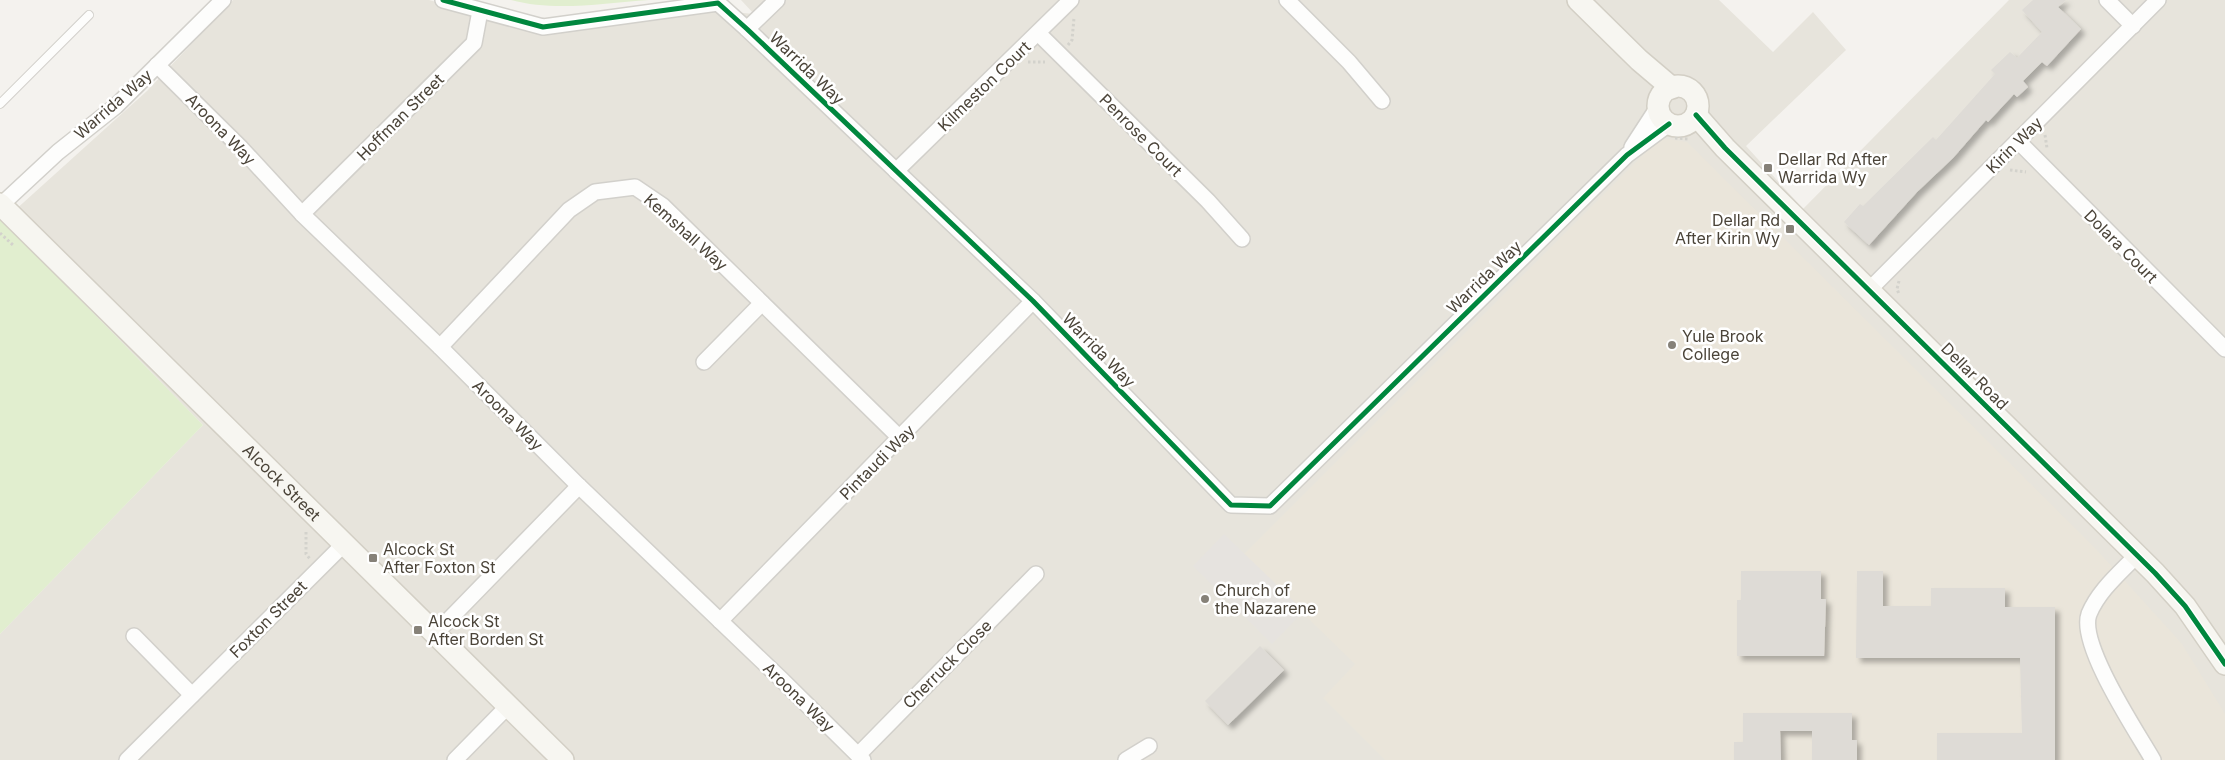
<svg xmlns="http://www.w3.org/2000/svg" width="2225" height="760" font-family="Inter,sans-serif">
  <defs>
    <filter id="shadow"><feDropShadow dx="4.5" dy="4.5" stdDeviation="2.5" flood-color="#0004"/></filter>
  </defs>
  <rect width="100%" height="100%" fill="#f4f2ee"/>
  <polygon fill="#e7e4dc" points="233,0 429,0 553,34 712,10 754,14 741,0 1719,0 1773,52 1813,12 1846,50 1746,146 1803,209 2009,0 2225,0 2225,760 0,760 0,634 203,425 3,221 147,91"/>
  <polygon fill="#eae5da" points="1660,138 1687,142 2095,548 2182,644 2225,714 2225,760 1385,760 1323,698 1355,664 1243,555"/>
  <g fill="#e1eecf">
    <path d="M511,0H649C603,3 555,12 511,0Z"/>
    <polygon points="0,218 203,425 0,634"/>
  </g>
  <polygon fill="#e6e3df" points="1224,534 1304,611 1272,644 1193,566"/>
  <g fill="#dedbd6" filter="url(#shadow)">
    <polygon points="2033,0 2066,0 2058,7 2081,29 2047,66 2042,62 2023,81 2028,87 2017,97 2014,94 1988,122 1986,120 1953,158 1917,192 1869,245 1844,222 1860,204 1863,206 1933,137 1936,140 1995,74 1991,70 2010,52 2017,58 2042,32 2022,10"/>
    <polygon points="1741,571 1821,571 1821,599 1826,599 1824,656 1737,656 1737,600 1741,600"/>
    <polygon points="1857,571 1883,571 1883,606 1931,606 1931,588 2005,588 2005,607 2055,607 2055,760 1937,760 1937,733 2022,733 2020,658 1856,658"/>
    <polygon points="1260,646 1284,670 1228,725 1205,701"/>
    <polygon points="1743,713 1852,713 1852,740 1857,740 1857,760 1812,760 1812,731 1780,731 1781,760 1734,760 1734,742 1743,742"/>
  </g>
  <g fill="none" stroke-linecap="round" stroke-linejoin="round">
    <defs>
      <polyline id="lane" points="0,104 89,15"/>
      <g id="street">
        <polyline points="443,0 543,27 718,3 747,29 1033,301 1231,505 1270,506 1627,155 1669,124"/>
        <polyline points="1287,0 1349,62 1382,101"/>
        <polyline points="2107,0 2133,26"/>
        <polyline points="747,29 777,0"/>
        <polyline points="1038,33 1208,201 1242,239"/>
        <polyline points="157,65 241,148 302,214 440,347 579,486 781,679 863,760"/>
        <polyline points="2018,141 2225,349"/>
        <polyline points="1632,147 1658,107"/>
        <polyline points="896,171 1071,0"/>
        <polyline points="1,205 58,152 116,106 223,0"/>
        <polyline points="302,214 474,43 480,11"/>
        <polyline points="1870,289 2158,0"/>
        <polyline points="440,347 569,210 595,192 635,187 663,206 900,438"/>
        <polyline points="704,362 762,303"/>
        <path d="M2137,555C2120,573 2099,590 2089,614C2078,644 2137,732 2153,760"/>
        <polyline points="720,621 1033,301"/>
        <polyline points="436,633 579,486"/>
        <polyline points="134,636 192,695"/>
        <polyline points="858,755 1036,574"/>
        <polyline points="127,760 345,543"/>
        <polyline points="455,760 508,706"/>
        <polyline points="1126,760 1149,746"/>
      </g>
      <g id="secondary">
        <polyline points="1578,0 1639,60 1672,88"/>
        <circle cx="1678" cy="106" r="20"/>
        <polyline points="1696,115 1725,148 2155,573 2185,606 2225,664"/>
        <path id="s1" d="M0,204L563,760"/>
      </g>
    </defs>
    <use href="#lane" stroke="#d2d0cb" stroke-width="10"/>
    <use href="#street" stroke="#d2d0cb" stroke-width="18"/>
    <use href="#secondary" stroke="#d3cfc5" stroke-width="24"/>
    <g stroke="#d3d2cc" stroke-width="3" stroke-dasharray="2.5 2.5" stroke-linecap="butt">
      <polyline points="1068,45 1072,40 1074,18"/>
      <polyline points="1028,62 1045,62"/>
      <polyline points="2045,135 2047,148"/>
      <polyline points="1675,138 1689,139"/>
      <polyline points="2010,170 2026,172"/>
      <polyline points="0,233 14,246"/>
      <polyline points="1899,281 1897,289 1899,294"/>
      <polyline points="306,532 306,554 310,559"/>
    </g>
    <use href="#lane" stroke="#fdfdfc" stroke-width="8"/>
    <use href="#street" stroke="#fdfdfc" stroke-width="15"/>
    <use href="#secondary" stroke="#f7f6f1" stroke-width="21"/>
    <defs>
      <g id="cycleway">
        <polyline points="443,0 543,27 718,3 747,29 1033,301 1231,505 1270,506 1627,155 1669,124"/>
        <polyline points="1696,115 1725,148 2155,573 2185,606 2225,664"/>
      </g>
    </defs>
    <use href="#cycleway" stroke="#fff" stroke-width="8"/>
    <use href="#cycleway" stroke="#00873e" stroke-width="5"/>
  </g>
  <g fill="#868178" stroke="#fff" stroke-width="2">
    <rect x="1763" y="163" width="10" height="10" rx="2.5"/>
    <rect x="1785" y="224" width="10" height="10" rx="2.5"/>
    <circle cx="1672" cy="345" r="5"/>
    <rect x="368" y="553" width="10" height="10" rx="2.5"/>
    <circle cx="1205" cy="599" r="5"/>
    <rect x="413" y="625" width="10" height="10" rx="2.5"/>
  </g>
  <g text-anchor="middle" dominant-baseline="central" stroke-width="5" stroke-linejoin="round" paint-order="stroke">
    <g font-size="16" fill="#4b4439" stroke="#fff">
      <text transform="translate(807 68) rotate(44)">Warrida Way</text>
      <text transform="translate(984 86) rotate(-44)">Kilmeston Court</text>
      <text transform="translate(113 104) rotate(-41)">Warrida Way</text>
      <text transform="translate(400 117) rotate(-45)">Hoffman Street</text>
      <text transform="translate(221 129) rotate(46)">Aroona Way</text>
      <text transform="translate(1141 135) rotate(45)">Penrose Court</text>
      <text transform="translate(2014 145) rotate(-45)">Kirin Way</text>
      <text transform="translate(686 232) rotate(42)">Kemshall Way</text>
      <text transform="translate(2121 246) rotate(45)">Dolara Court</text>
      <text transform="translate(1484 277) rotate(-44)">Warrida Way</text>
      <text transform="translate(1099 350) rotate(46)">Warrida Way</text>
      <text transform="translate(1975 376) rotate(45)">Dellar Road</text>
      <text transform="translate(508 415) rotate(45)">Aroona Way</text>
      <text transform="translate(877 462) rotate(-45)">Pintaudi Way</text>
      <text stroke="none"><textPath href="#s1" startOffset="396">Alcock Street</textPath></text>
      <text transform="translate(268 619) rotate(-45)">Foxton Street</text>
      <text transform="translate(947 664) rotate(-45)">Cherruck Close</text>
      <text transform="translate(799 697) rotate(44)">Aroona Way</text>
    </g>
    <g font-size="16" fill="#4b4439" stroke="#fff" text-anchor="start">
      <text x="1778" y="159">Dellar Rd After<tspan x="1778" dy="18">Warrida Wy</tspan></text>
      <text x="1780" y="220" text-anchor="end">Dellar Rd<tspan x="1780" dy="18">After Kirin Wy</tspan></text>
      <text x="1682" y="336">Yule Brook<tspan x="1682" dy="18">College</tspan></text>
      <text x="383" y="549">Alcock St<tspan x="383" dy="18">After Foxton St</tspan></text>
      <text x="1215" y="590">Church of<tspan x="1215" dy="18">the Nazarene</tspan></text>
      <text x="428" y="621">Alcock St<tspan x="428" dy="18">After Borden St</tspan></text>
    </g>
  </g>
</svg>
